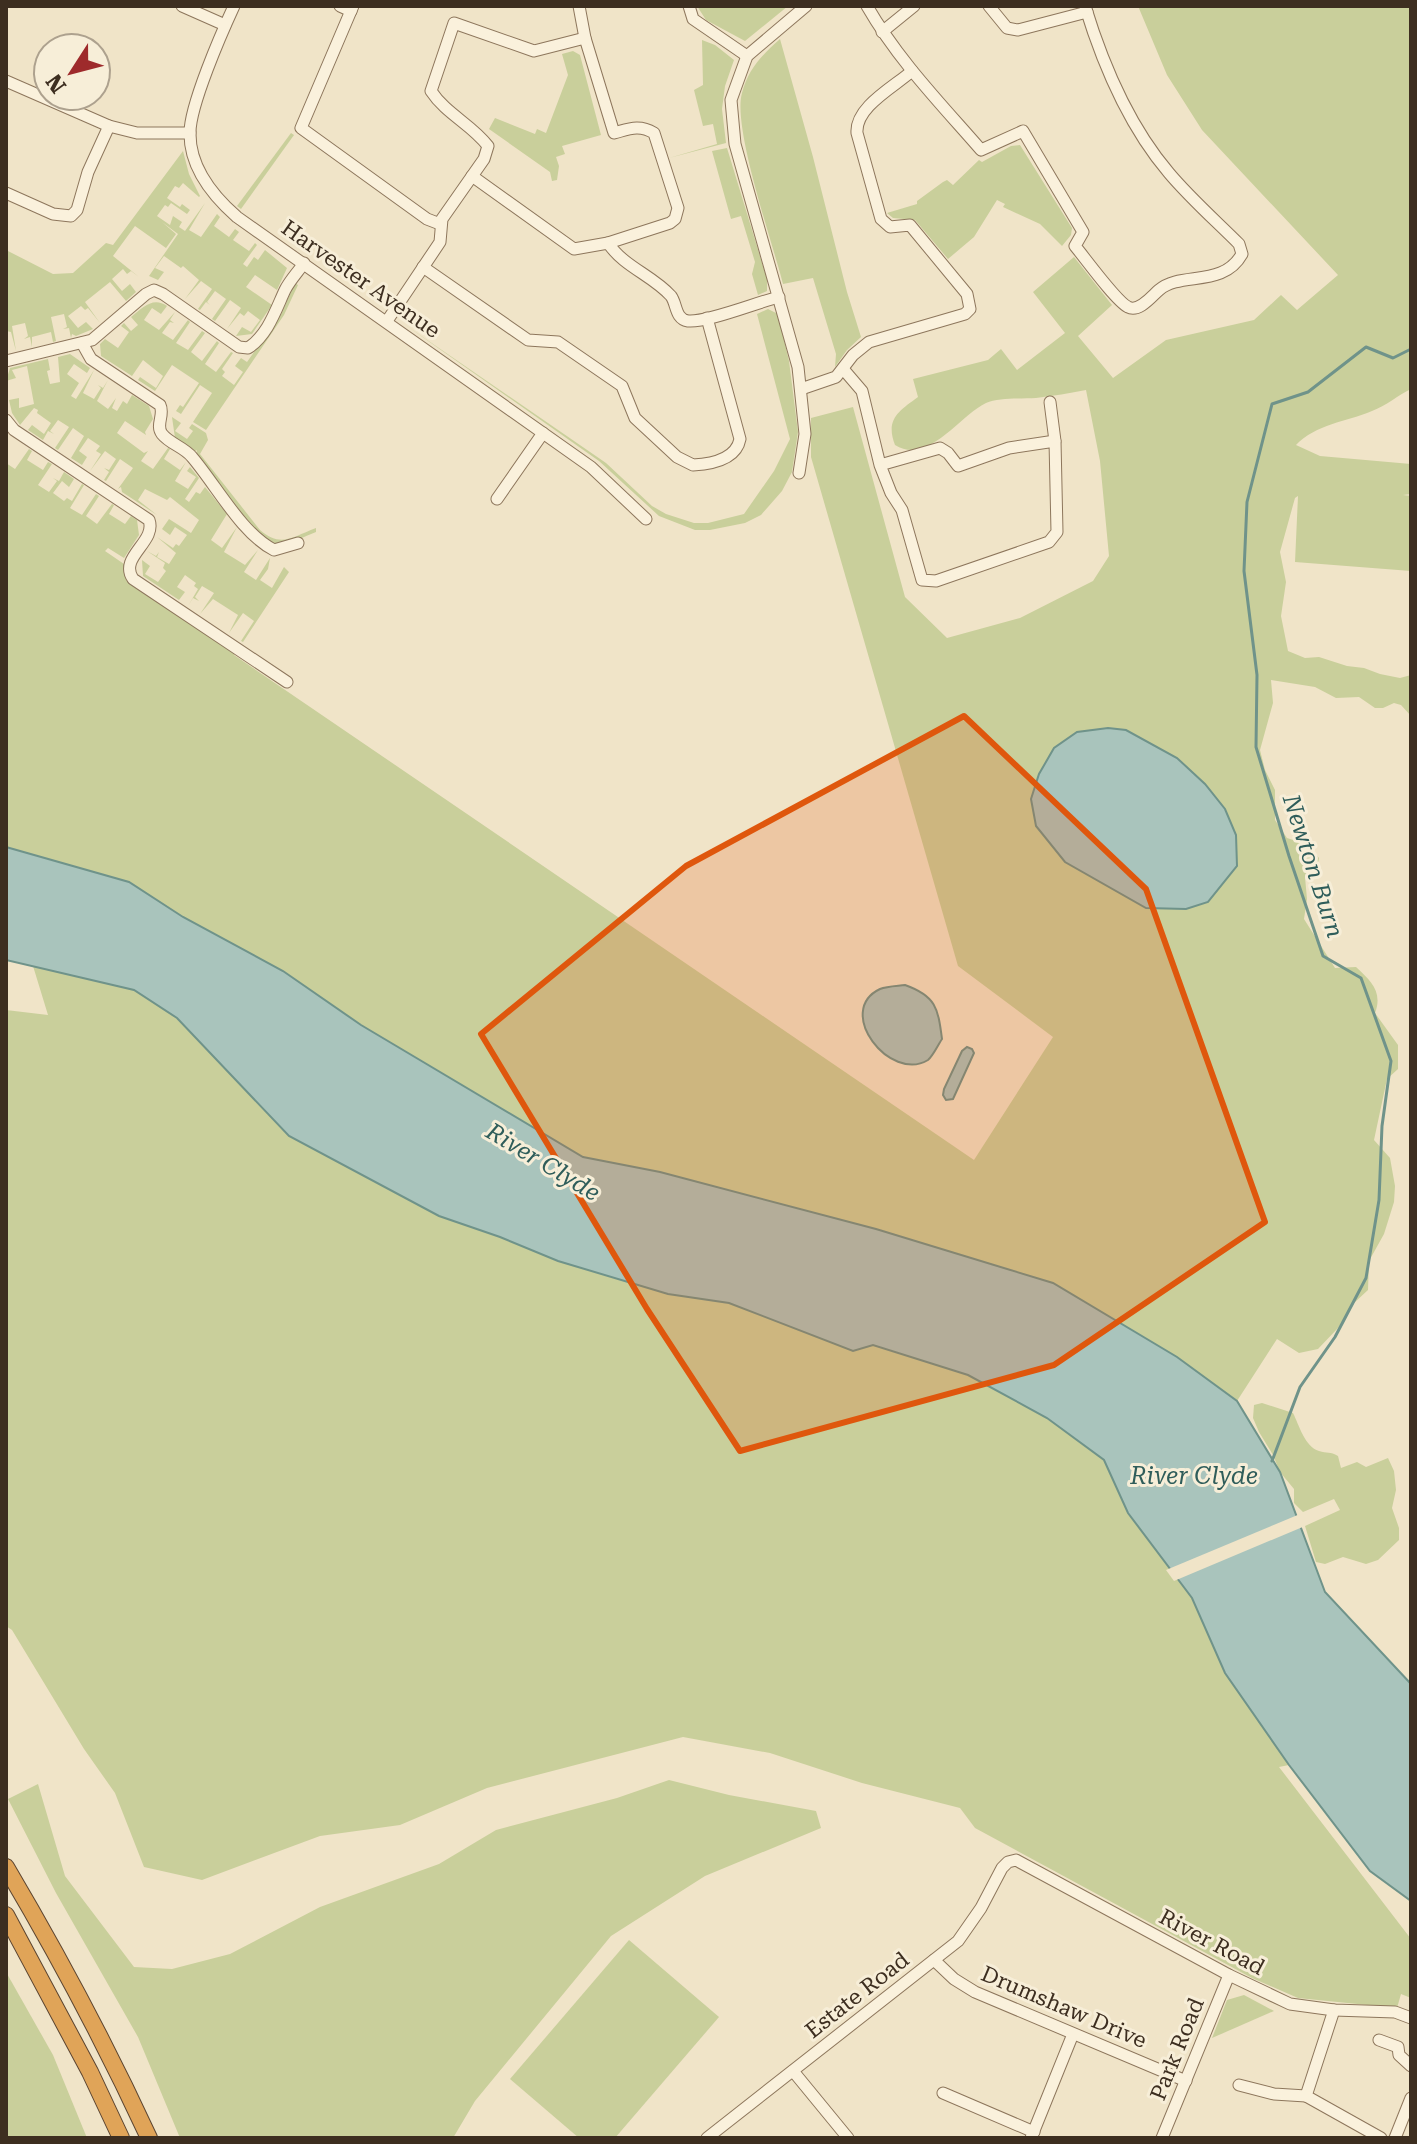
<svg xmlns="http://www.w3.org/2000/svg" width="1417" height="2144" font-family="'Roboto Serif',serif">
  <rect width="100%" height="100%" fill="#f0e4c8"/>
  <g fill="#c9cf9b">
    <polygon points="697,6 788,6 745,41 706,20"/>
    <path d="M1138,6H1411V389C1398,395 1386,406 1372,411C1346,422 1316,424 1296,445L1320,456L1411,464V494L1403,495L1411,496V571L1295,562L1298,496L1295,498L1280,552L1286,582L1281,616L1288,651L1305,658L1319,657L1347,666L1364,668L1380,674L1400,678L1411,675V716L1401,705L1394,703L1383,708H1375L1359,697L1336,698L1315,687L1271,680L1273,703L1260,750L1265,770L1275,790V820L1287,838L1309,845L1319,858L1317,870L1305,877L1307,899L1304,919L1335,968L1356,967C1371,981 1383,992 1375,1013L1398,1045V1069L1387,1079L1374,1140L1390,1158L1395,1186L1394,1202L1384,1234L1369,1261L1368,1290L1354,1303L1338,1328L1318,1349L1299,1353L1277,1339L1237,1401L1177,1357L660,1172L583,1157L361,1025L283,971L183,917L129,882L6,847V463L15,469L29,449L32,451L27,460L43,470L48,462L52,464L38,485L49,492L57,481L53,478L59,481L64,472L74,479L69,487L62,481L53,493L64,501L67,498L72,501L82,484L84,485L70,508L82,515L96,494L99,496L86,516L97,524L112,504L114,505L109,514L125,524L131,516L137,520L139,535L124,558L108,548L105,551L124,564L126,580L236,651L234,655L974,1160L1053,1037L958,966L811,457V418L853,407L905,597L947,638L1020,618L1093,581L1109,556L1100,461L1086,390C1070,393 1053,396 1036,398C1022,399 999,397 986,403C960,415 928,466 895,445C885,419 899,411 918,397L913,379L988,360L1001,349L1017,370L1065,333L1033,292L1074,257L1112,305L1078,336L1113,378L1166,340L1254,320L1281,295L1297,310L1338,275L1202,130L1167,75Z"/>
    <path d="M780,39L813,157L847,292L861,337L847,350L835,367L836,354L813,278L783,284C773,244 732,127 742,93C748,69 763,54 780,39Z"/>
    <polygon points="702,40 715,45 734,60 725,86 722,109 726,143 669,158 717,144 713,124 703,126 694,90 703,85"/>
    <polygon points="573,51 580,55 601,135 562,146 565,154 556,157 559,166 557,180 552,181 550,172 489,129 495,118 535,134 537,129 546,133 568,75 562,54"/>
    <polygon points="291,133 294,135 241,209 237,206"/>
    <polygon points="1020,145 1072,228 1071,235 1062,246 1040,224 1003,207 1005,204 997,200 974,237 948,259 915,220 893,218 887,213 917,204 917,201 943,182 947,180 953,185 979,160 982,162 1011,146"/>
    <polygon points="727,148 767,279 767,291 758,295 752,274 755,262 741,216 731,219 712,151"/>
    <polygon points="183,151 189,174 200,196 199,197 183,183 179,188 175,186 167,198 180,207 182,204 190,210 187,214 171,203 168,207 165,205 157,216 170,225 173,216 182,222 179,227 185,231 205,203 189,230 201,237 217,214 220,217 214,226 229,237 235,229 239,232 233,240 249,251 255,243 257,245 243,264 247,267 254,257 258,260 265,250 287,268 277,290 255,275 246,287 272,305 252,334 236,336 242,327 251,332 260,320 248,311 244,316 240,313 227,329 241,308 230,300 215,321 212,319 226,299 215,291 207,302 210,305 206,302 200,310 198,309 212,289 201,281 185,299 199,280 183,266 181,268 164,256 155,268 164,272 158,280 149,276 178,234 162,222 176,234 166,248 135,226 113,256 139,277 131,271 127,274 123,269 112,279 122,291 130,284 136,292 126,301 110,282 85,302 100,323 88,308 85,310 81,306 68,316 78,328 86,322 93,329 76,336 72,334 71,338 69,328 63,329 67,327 64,314 51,317 56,341 53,342 51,332 32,337 32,347 30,337 24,339 28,336 25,323 12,326 16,351 11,332 6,331 6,250 53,274 73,273 106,243 113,245"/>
    <path d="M295,283L298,285L284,315L206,430L193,422L212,393L200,385L181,414L176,411L180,405L183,407L199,383L172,365L155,391L138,380L140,377L156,388L163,376L143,360L132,376L101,356L100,344L105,339L118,348L129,332L121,326L124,323L131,331L138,325L131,317C142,308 153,296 167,306L161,314L152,308L144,320L159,330L175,312L170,320L174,323L170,322L162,333L173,340L188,320L190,322L176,343L188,350L202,331L205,333L191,352L202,361L217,341L219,343L205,364L216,372L231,352L233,353L222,369L225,372L222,376L234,385L243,372L235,366L241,358L247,362L281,314Z"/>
    <polygon points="768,309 778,314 789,361 798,432 792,472 782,491 761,515 745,523 710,530 695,530 659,516 599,461 404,324 606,463 652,506 666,514 694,523 708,523 744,514 774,471 790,439 757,314"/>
    <polygon points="70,354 90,368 87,373 74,364 67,374 79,383 71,396 76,399 94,370 83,393 94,399 101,388 98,385 103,388 108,380 97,401 108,409 116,398 112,408 117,411 123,401 127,404 132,395 149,406 153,419 145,432 146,435 125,421 117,433 144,453 148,451 141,461 153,469 168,448 170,449 164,459 180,470 186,462 175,481 188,489 196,477 187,471 190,467 199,478 185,499 189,502 196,492 200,494 205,487 227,514 211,540 222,548 237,527 224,552 245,565 258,550 244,572 256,580 270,558 268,569 260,580 272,588 284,567 289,572 243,642 241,641 254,621 243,613 229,633 238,615 213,599 200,614 214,593 202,586 195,597 199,601 193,598 188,606 198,589 194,586 196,583 185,575 177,587 185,592 179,600 143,576 142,560 150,566 145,574 158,582 166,571 163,568 165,563 147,551 156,556 159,552 157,557 169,564 176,553 157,537 173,548 176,544 179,546 187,535 175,527 170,535 162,529 169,519 191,533 199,520 170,497 167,500 145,489 138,500 157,515 122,492 121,487 118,489 133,468 120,459 106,481 104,480 109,472 104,468 109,470 116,459 105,451 90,471 101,454 96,451 100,446 88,438 79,451 87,457 82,465 71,458 84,436 73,428 58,450 55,448 69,427 58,420 50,431 54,434 48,431 43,440 28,430 32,425 44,434 51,423 37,413 38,410 34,408 20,425 12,413 9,400 19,398 19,408 34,404 27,366 12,370 16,378 6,381 10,368 48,359 50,370 47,371 50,384 60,382 58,357"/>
    <path d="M172,417L181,423L175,431L187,439L193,431L189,428L192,424L206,433L208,440L200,454L260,530C281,548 292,537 316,528V532C305,536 292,544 280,544C258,546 210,473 196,454L197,450L194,452L175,438Z"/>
    <polygon points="33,966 134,990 177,1018 289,1136 439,1216 500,1237 558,1261 668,1294 729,1303 853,1351 873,1345 968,1375 1047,1418 1104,1460 1128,1513 1192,1598 1225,1673 1289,1765 1279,1767 1411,1939 1411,1998 1401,1994 1397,2008 1298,1998 1252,1978 975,1828 960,1808 862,1783 770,1753 683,1737 487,1788 400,1825 320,1836 202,1880 144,1867 115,1793 84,1749 12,1630 6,1626 6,1010 48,1015"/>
    <path d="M1262,1403L1293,1413C1299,1425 1305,1447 1319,1451C1327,1454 1330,1451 1338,1456L1341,1468L1357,1462L1366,1467L1388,1458L1394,1471L1396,1490L1392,1508L1399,1528V1540L1378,1560L1366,1564L1343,1557L1325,1564L1316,1562L1305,1526L1340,1510L1334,1499L1303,1512L1294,1503V1489L1280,1472L1273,1455L1259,1432L1253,1418L1254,1405Z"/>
    <polygon points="669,1780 729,1795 816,1811 821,1828 705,1876 611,1936 475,2101 453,2138 180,2138 138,2037 56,1893 8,1799 38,1784 65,1876 134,1967 172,1969 230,1954 320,1907 439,1864 496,1830 617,1798"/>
    <polygon points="629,1940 719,2017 615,2138 579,2138 510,2079"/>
    <polygon points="6,1972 53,2055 87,2138 6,2138"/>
    <polygon points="1244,1995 1274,2011 1212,2038 1227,2000"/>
  </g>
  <g fill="#a9c4bc" stroke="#6f938a" stroke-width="2">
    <polygon points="1108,728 1126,730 1177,758 1205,784 1225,809 1236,835 1237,866 1208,902 1186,909 1146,908 1065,862 1036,826 1031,799 1039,774 1054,748 1077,732"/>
    <polygon points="6,847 129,882 183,917 283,971 361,1025 583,1157 660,1172 876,1229 1053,1283 1177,1357 1237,1401 1280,1472 1325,1592 1411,1684 1411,1901 1370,1871 1289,1765 1225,1673 1192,1598 1128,1513 1104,1460 1047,1418 968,1375 873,1345 853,1351 729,1303 668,1294 558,1261 500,1237 439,1216 289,1136 177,1018 134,990 6,960"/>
    <path d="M905,985C936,996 938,1008 942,1039C938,1045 933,1056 928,1060C890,1083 834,1011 880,989C887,986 897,986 905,985Z"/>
    <polygon points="967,1047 972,1049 974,1053 953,1099 946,1100 943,1095 944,1089 962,1051"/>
  </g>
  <polygon fill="#f0e4c8" points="1300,1514 1305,1526 1174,1581 1166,1570"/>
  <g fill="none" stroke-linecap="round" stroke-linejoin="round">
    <polyline stroke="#6f938a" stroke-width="3" points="1272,1461 1300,1387 1335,1337 1366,1278 1379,1200 1382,1126 1391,1061 1361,978 1323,956 1289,856 1256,747 1257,675 1244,571 1247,502 1272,404 1308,392 1366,347 1393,358 1411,349"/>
    <defs>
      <g id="minor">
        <polyline points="182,6 225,25"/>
        <path d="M234,6C222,32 189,107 190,134C190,167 213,196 237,217L591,467L646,519"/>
        <polyline points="340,6 351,11"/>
        <polyline points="353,6 301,128 427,219 440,224"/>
        <path d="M579,6L585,38L614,133C629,129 639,124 654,133L678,208L675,219L670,223L608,243"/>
        <polyline points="689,6 693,19 747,56"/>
        <path d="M867,6C898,60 941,104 981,150L1023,131L1083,232L1075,246C1085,258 1116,301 1128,307C1139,313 1152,296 1159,290C1181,271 1223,288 1242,254L1239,244C1216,221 1190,198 1169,173C1128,125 1103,65 1085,6"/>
        <polyline points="989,6 1007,28 1018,30 1087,12"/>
        <polyline points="882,32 914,6"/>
        <polyline points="6,81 109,126 137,133 190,133"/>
        <path d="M472,176L574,249L608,243C624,267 652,275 671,296C677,304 675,319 688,321C706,323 758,302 779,297"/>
        <polyline points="6,193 53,214 71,216 77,210 88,172 109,126"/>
        <path d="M423,267L528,340L558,342L622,386L635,418L677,457L693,465C711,464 736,460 740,439L707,318"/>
        <path d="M387,321L440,242L442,219L484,159L488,146C471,124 446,114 431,91L454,23L534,51L585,38"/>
        <path d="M82,343L91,359L160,405C165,415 155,425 162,434C170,444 184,447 192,457C216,485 242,534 274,550L298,543"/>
        <path d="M6,361L92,340L146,294L154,290L163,294L239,347L248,348C268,335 276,309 285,290C290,280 298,272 304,263"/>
        <polyline points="844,370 862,391 880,465 891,493 902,510 922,580 936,581 1049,542 1057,532 1055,441 1009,448 958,466 948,453 940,448 880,465"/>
        <path d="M801,389L836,377L853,355L869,342L965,314L970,309L967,294L910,225L890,227L881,219L857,133C855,107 894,87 912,71"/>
        <polyline points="1050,402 1055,441"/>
        <path d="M6,420L14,430L149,520C157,542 118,557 133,579L287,682"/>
        <polyline points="799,473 805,434 798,367 735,144 731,100 747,56 806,6"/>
        <polyline points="497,499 543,433"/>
        <polyline points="934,1960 954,1979 975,1992 1186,2081"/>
        <polyline points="1334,2010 1306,2096 1381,2138"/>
        <polyline points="1379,2040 1398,2047 1399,2055 1411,2066"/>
        <polyline points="793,2071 848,2138"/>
        <polyline points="1239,2085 1274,2094 1306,2096"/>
        <polyline points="943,2093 1034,2132"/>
        <polyline points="707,2138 958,1941 981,1908 1002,1868 1008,1862 1016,1860 1229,1975 1290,2004 1334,2010 1395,2012 1411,2018"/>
        <polyline points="1031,2138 1073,2034"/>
        <polyline points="1162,2138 1229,1975"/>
        <polyline points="1395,2138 1411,2098"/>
      </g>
      <g id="highway">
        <path d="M6,1867C58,1955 106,2045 149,2138"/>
        <polyline points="6,1915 90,2072 121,2138"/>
      </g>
    </defs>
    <use href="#minor" stroke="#8d765c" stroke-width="13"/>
    <use href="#highway" stroke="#5b4430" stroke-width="18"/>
    <use href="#minor" stroke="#faf1dc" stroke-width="11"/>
    <use href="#highway" stroke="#e0a458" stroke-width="16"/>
  </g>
  <path fill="#df570d" fill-opacity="0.2" stroke="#df570d" stroke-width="6" stroke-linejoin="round" d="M964,716L1146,889L1265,1222L1054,1365L740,1451L647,1309L481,1034L686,866Z"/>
  <g text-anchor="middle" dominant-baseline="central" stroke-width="6" stroke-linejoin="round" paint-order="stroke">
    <g font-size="22" fill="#3d2e20" stroke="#f7eed8">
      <text transform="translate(361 279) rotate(35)">Harvester Avenue</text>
      <text transform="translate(1212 1942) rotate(28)">River Road</text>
      <text transform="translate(857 1995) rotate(-38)">Estate Road</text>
      <text transform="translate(1064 2007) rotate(23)">Drumshaw Drive</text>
      <text transform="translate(1177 2049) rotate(-68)">Park Road</text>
    </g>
    <g font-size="24" font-style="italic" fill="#2f5d5a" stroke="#f7eed8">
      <text transform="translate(1313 866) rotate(72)">Newton Burn</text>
      <text transform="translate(543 1162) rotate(31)">River Clyde</text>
      <text x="1194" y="1476">River Clyde</text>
    </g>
  </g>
  <rect width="1417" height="2144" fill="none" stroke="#3d2e20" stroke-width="16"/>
  <g transform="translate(72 72) rotate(234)"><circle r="38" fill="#f7eed8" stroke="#ada18e" stroke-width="2"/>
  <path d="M0-6L14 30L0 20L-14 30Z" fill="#9e2a2b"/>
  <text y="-12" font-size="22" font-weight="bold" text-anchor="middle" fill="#3d2e20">N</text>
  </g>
</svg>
